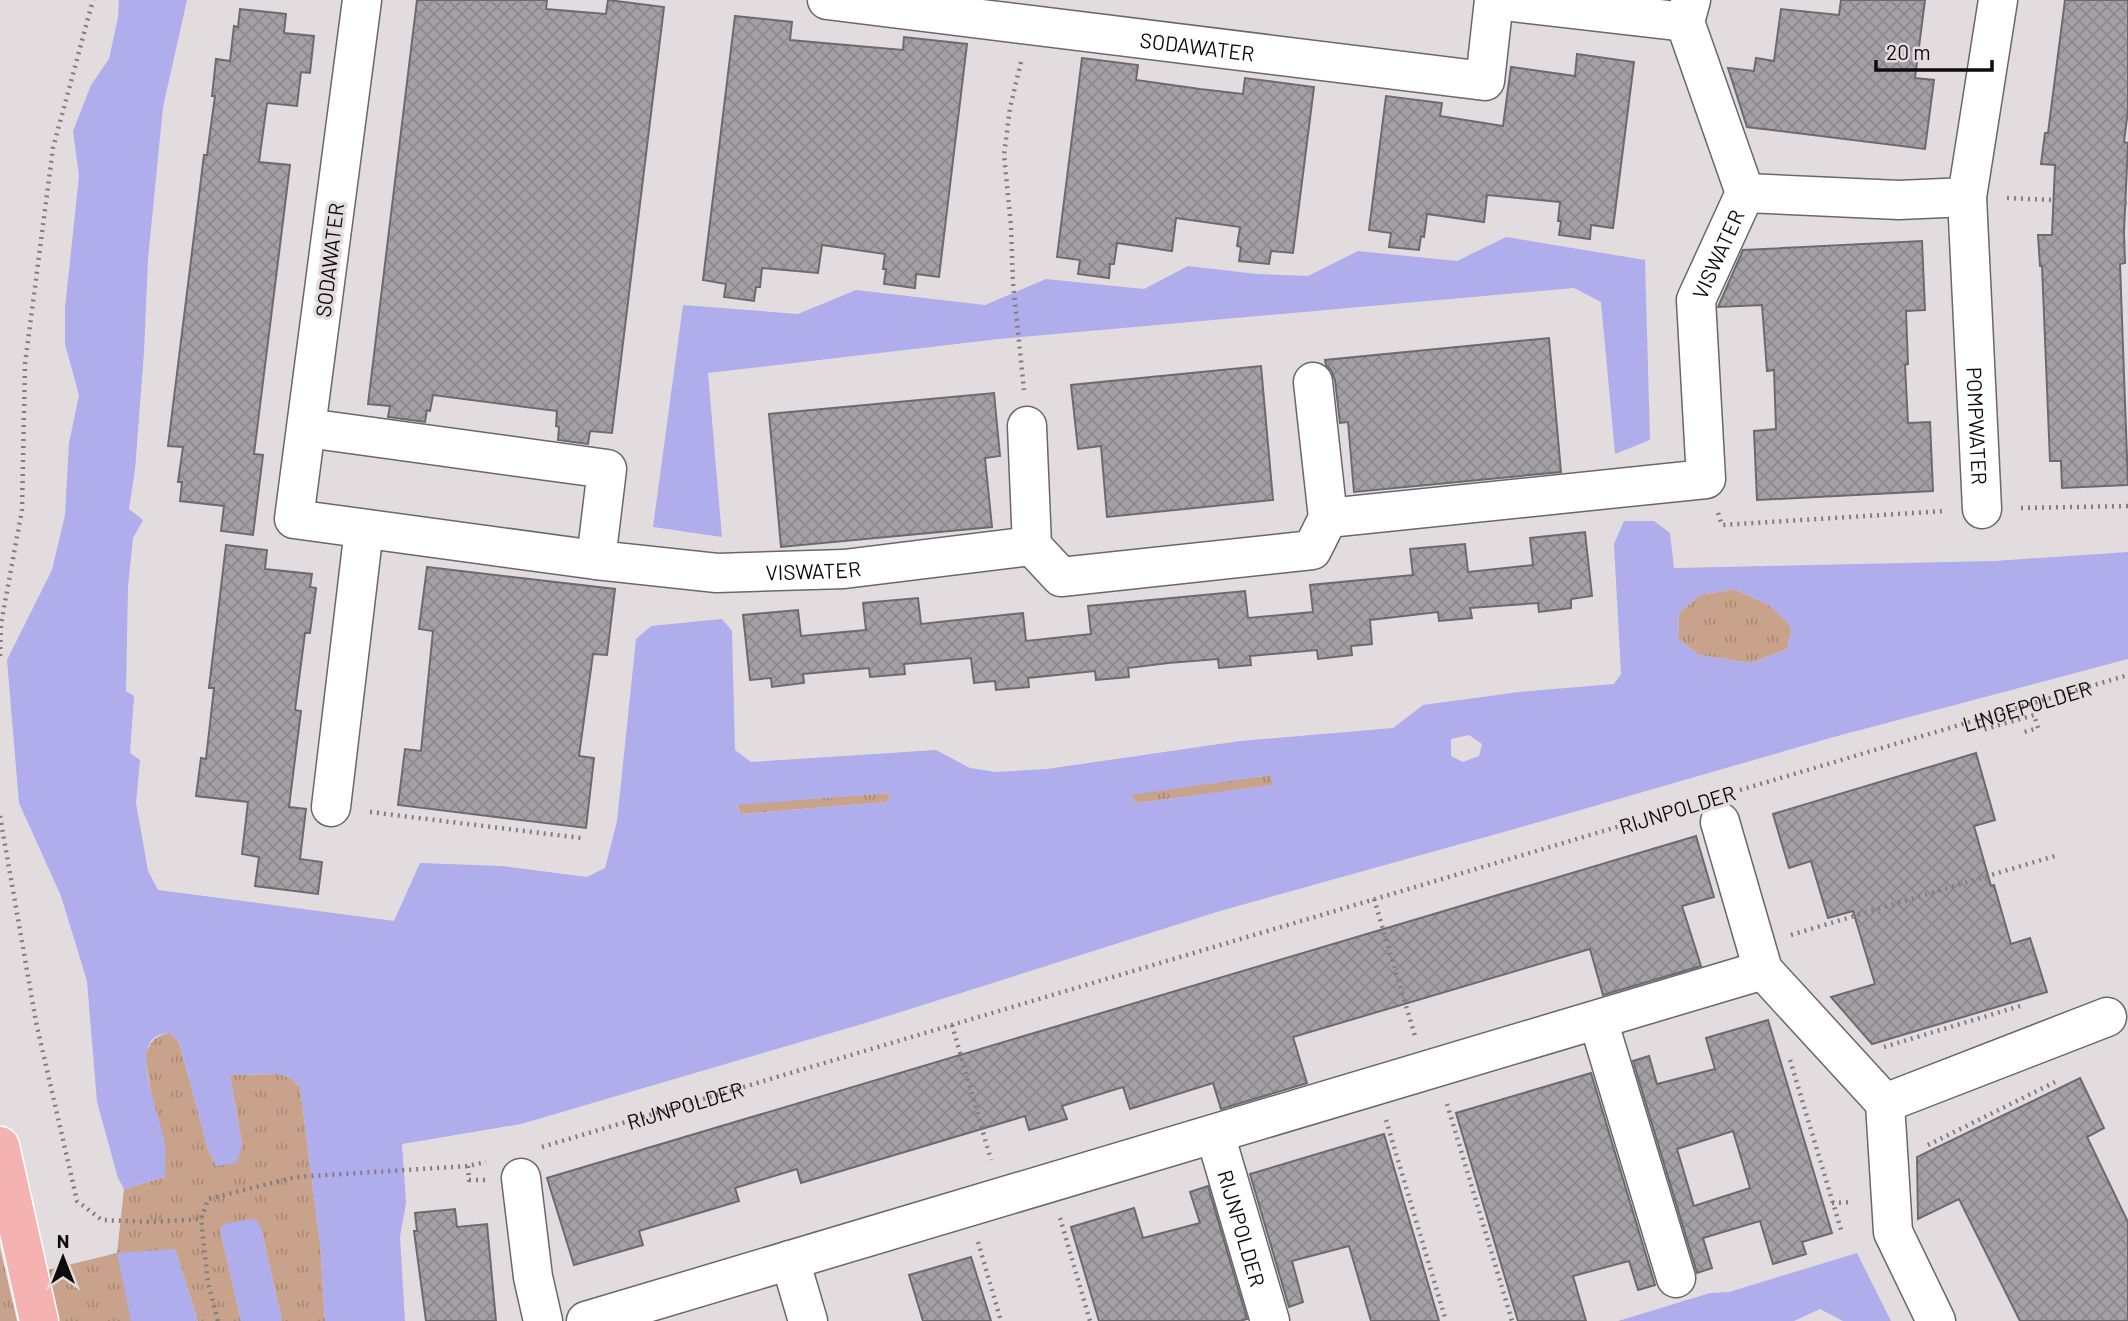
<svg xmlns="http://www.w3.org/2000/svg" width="2128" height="1321" font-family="Barlow,sans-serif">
  <defs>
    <pattern id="grass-tufts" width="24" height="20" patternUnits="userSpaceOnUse" patternTransform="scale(1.75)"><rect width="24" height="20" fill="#c8a28a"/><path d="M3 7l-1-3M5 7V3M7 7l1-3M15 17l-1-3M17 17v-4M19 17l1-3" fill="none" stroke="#ab8a76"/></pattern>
    <pattern id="building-cross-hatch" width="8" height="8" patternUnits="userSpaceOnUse" patternTransform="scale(1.75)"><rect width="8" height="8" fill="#a4a1a6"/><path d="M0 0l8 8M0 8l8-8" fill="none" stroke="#8c898e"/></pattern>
  </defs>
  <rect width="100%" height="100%" fill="#e3dcdf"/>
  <g fill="url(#grass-tufts)">
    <polygon points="1734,589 1771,606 1792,628 1787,649 1751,663 1699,655 1678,639 1679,613 1700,595"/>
    <polygon points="1272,775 1273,785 1136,803 1130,794"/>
    <polygon points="891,793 887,802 741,814 736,804"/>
    <path d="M170,1033L179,1042L208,1149L216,1166L242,1144L230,1075L280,1074L292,1079L300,1087L320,1243L325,1321H282L261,1228L220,1229L241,1321H198L175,1249L131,1321H55L43,1271L117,1253L124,1189L165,1177L145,1056C151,1041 154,1036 170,1033Z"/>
    <polygon points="0,1248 17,1321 0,1321"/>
  </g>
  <g fill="#afadec" fill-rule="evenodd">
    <path d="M119,0H187L163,107L148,259L144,352L135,470L129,509L143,520L133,538L128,586L126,691L134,696L130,753L140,760L136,803L148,871L158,890L394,921L420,863L502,866L587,877L605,868L617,821L636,639L651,626L722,619L732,631L735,750L751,762L936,750L970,768L996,772L1047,769L1240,741L1393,728L1423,705L1519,692L1614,684L1621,674L1614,544L1624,521H1654L1670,533L1674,568L1994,561L2128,552V659L1830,738L1511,830L1220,911L869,1022L521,1124L402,1144L406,1203L400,1237L405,1321H325L320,1243L300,1087L292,1079L280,1074L230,1075L242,1144L237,1163L216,1166L208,1149L179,1042L170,1033C166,1034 162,1034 159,1035C129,1046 162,1121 165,1144C166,1154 165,1166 165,1177L124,1189L118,1178L97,1102L87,981L61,896L19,803L7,660L52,570L65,515L69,443L79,395L65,344V308L79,176L73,131L91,85L109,59L118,17ZM1734,589L1771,606L1792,628L1787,649L1751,663L1699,655L1678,639L1679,613L1700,595ZM1469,735L1482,744L1479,756L1463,762L1451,756V739ZM1271,775L1272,785L1136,803L1131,795ZM891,793L887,802L741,814L736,805Z"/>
    <polygon points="1506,237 1645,260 1650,440 1615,454 1601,302 1574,288 999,339 708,373 722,537 653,527 683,305 798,314 856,290 985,305 1046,279 1144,289 1188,266 1257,274 1308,276 1358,251 1457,261"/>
    <polygon points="252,1219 257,1221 261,1228 282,1321 241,1321 220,1229 224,1224"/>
    <polygon points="175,1249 198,1321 131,1321 117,1253"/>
    <polygon points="1857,1253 1891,1321 1843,1321 1820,1309 1794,1321 1618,1321 1710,1293 1729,1292"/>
  </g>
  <g fill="url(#building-cross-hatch)" stroke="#6d6a6e" stroke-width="2" fill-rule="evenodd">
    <polygon points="417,0 547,0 546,9 606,14 608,0 664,7 612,433 590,431 588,444 558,440 559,427 556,426 557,411 433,395 430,411 427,410 425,422 388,417 390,406 368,404"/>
    <polygon points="1841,0 1925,0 1915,78 1934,80 1925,149 1747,127 1728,68 1754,71 1756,58 1774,61 1781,9 1839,15"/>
    <polygon points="2065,0 2128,0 2128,110 2124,142 2128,143 2124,232 2125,263 2120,264 2128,485 2062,488 2061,461 2050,461 2042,266 2040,266 2038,235 2052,235 2055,165 2041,164 2045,133 2048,133"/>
    <polygon points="240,9 286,14 284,33 314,36 310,73 301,72 297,106 267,103 259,162 290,165 254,454 263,455 253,535 221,531 224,506 180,501 182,482 178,482 183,447 168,446 204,155 207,155 215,96 212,96 216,59 230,61 234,26 238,27"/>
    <polygon points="735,16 792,22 790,40 903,50 904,37 967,44 939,277 916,274 915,288 884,284 886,269 883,269 885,254 822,245 818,273 762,268 760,287 756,287 754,301 724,297 726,284 703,280"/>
    <polygon points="1577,54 1634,62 1613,228 1591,225 1590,239 1559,235 1561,221 1558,221 1560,202 1487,195 1484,222 1427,214 1424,237 1421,236 1419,250 1389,247 1391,233 1369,230 1386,96 1442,103 1440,116 1503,126 1511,67 1575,76"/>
    <polygon points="1082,58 1138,65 1136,80 1200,89 1243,94 1245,78 1314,87 1293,253 1271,251 1269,264 1239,261 1241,247 1237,246 1240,227 1176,218 1172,251 1117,243 1114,264 1110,264 1109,278 1078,274 1080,260 1057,257"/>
    <polygon points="1922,241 1925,310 1906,311 1908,364 1905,365 1908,423 1930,422 1933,491 1757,500 1754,431 1776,429 1774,370 1767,371 1762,305 1718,307 1743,250"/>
    <polygon points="1549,338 1561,472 1354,492 1348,422 1340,423 1335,380 1331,370 1326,365 1325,360"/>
    <polygon points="1261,366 1273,500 1107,517 1101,446 1078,449 1071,385"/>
    <polygon points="994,393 1000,456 985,458 992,527 781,547 769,414"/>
    <polygon points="1585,532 1592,596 1571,599 1571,608 1539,612 1538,603 1470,608 1472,618 1439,621 1438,612 1370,620 1372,644 1351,646 1352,655 1318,659 1317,650 1284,653 1250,656 1251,665 1219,668 1218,659 1168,663 1128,668 1129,677 1096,680 1095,671 1028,678 1029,687 996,690 995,681 974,683 971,658 904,664 905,674 870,677 869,668 803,674 804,683 772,687 771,678 750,680 743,615 798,610 801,636 833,633 866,630 863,603 918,598 921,624 1023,613 1026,641 1091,634 1088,606 1245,591 1248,618 1313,612 1310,585 1413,575 1410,549 1465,544 1468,572 1533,565 1530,538"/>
    <polygon points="226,545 267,550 265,569 312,574 310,587 316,588 310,633 305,633 295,710 301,711 289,807 306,809 300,859 322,862 318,894 255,886 259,857 242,854 248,802 196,796 201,758 206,759 214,688 209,688"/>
    <polygon points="427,567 615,589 607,655 593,654 579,756 594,758 586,828 398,805 405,749 421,751 433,631 419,629"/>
    <polygon points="1976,753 1995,820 1974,826 1991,886 1994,885 2011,944 2030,938 2047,992 1872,1044 1831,997 1875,984 1853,911 1828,918 1811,861 1789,868 1773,814"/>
    <polygon points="1696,836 1714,897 1682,906 1701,966 1603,995 1590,949 1293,1037 1307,1083 1221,1109 1213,1083 1130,1109 1123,1087 1062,1106 1067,1119 1029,1130 1025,1116 801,1183 797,1169 735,1188 739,1201 639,1231 643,1245 574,1265 547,1178"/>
    <path d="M1768,1020L1832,1233L1802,1242L1806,1254L1773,1264L1760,1221L1703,1238L1712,1268L1697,1273L1633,1061L1649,1056L1657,1084L1715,1069L1706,1038ZM1733,1131L1750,1188L1694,1206L1677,1149Z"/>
    <polygon points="1591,1073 1655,1285 1638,1290 1629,1261 1573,1276 1586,1321 1518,1321 1456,1113"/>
    <polygon points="2080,1078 2104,1128 2087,1137 2128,1222 2128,1321 2020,1321 1959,1199 1918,1219 1917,1157"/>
    <polygon points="1384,1134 1439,1321 1371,1321 1349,1246 1292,1261 1303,1302 1289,1307 1250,1174"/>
    <polygon points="1208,1186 1247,1319 1240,1321 1099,1321 1071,1227 1134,1208 1143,1238 1200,1223 1190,1192"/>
    <polygon points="455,1209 457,1227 487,1224 496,1321 426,1321 414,1231 417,1231 415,1213"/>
    <polygon points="971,1257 991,1321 923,1321 909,1275"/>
  </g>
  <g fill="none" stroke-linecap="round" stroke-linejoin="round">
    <defs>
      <g id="minor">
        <path id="s3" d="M362,0L294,519L596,560L717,573L844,569L1032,546L1061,577L1312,550L1328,518L1706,479L1696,300L1745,193L1685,22L1691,0"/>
        <path id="s4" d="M827,0L1485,81L1494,0"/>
        <polyline points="1495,0 1685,22"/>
        <polyline points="1745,193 1899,200 1967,197 1998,0"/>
        <path id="s5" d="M1967,197L1982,509"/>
        <polyline points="1313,382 1328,518"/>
        <polyline points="1027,426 1032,546"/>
        <polyline points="307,428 607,469 596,560"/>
        <polyline points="331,807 364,529"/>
        <polyline points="1720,822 1763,970 1885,1103 1893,1232 1936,1321"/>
        <polyline points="1598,1020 1676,1278"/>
        <polyline points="1885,1103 2107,1017"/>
        <path id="s6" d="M1215,1134L1270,1321"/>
        <polyline points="521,1178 533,1277 543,1321"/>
        <polyline points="790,1260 808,1321"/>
        <polyline points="586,1321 1763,970"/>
      </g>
      <polyline id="major" points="0,1146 39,1321"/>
    </defs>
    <use href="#minor" stroke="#6c6668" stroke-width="41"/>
    <use href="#major" stroke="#fff" stroke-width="41"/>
    <g stroke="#827d7f" stroke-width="4.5" stroke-dasharray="2 5" stroke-linecap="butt">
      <polyline points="1021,62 1010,108 1004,155 1011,226 1013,283 1024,390"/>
      <polyline points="2007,198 2053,200"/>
      <polyline points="2125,203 2128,203"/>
      <polyline points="2021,508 2128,506"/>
      <polyline points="1718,513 1722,525 1945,511"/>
      <polyline points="0,656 1,624 22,510 25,364 53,148 93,0"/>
      <polyline points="1979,719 1982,730 2034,715 2038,728 2021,733"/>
      <path id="s1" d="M1740,790L2128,675"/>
      <polyline points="370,812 581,838"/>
      <polyline points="0,816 36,1022 77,1201 102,1220 150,1222 201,1219"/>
      <polyline points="1374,899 1415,1036"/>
      <polyline points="1791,935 2058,855"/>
      <polyline points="952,1025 991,1160"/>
      <polyline points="1884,1047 2020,1006"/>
      <polyline points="1790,1060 1842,1233"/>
      <polyline points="1447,1104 1512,1321"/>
      <polyline points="1386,1120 1446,1321"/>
      <polyline points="1928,1145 2055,1082"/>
      <path id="s2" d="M542,1147L1684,807"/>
      <polyline points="468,1166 469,1180 485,1180"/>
      <polyline points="1832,1203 1852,1202"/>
      <polyline points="1060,1218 1090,1321"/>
      <polyline points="978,1242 1001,1321"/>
      <polyline points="218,1321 208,1283 201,1219 208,1199 296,1177 468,1166 486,1162"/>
    </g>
    <use href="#minor" stroke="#fff" stroke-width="38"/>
    <use href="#major" stroke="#f4b2b0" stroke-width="38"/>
  </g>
  <g text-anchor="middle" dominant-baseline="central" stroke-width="7" stroke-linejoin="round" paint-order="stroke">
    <g font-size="21" fill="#0e0c0d" stroke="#e3dcdf">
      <text stroke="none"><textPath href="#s4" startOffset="373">SODAWATER</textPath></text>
      <text stroke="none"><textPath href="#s3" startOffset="2207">VISWATER</textPath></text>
      <text transform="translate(329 260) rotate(-83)">SODAWATER</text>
      <text stroke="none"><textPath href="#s5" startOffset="229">POMPWATER</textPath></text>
      <text stroke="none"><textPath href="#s3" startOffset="1046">VISWATER</textPath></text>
      <text stroke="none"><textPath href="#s1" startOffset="299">LINGEPOLDER</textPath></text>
      <text transform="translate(1677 809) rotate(-17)">RIJNPOLDER</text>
      <text stroke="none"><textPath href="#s2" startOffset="149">RIJNPOLDER</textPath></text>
      <text stroke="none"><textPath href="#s6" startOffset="98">RIJNPOLDER</textPath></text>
    </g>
  </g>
  <g transform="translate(63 1258)" stroke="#e3dcdf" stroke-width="5" paint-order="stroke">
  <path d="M0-5L12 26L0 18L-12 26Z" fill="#0e0c0d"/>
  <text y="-10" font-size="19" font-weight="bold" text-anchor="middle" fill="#0e0c0d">N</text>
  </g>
  <path d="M1876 60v10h116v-10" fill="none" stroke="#0e0c0d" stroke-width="3.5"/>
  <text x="1886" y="60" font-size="21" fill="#0e0c0d" stroke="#e3dcdf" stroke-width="5" paint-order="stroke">20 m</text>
</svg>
